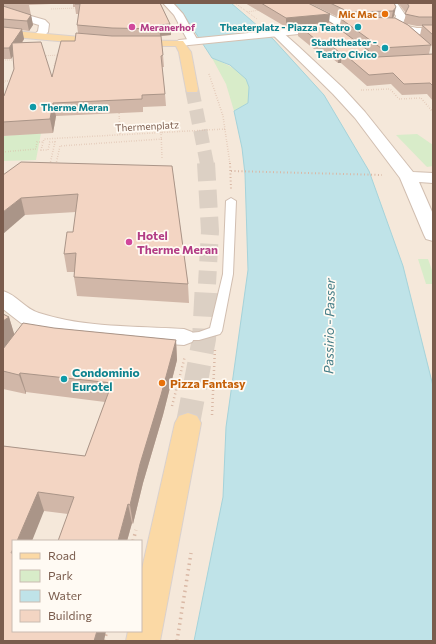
<svg xmlns="http://www.w3.org/2000/svg" width="436" height="644" font-family="Commissioner,sans-serif">
  <rect width="100%" height="100%" fill="#fdf6ec"/>
  <path fill="#f5e8da" fill-rule="evenodd" d="M3,3H433V641H3ZM13,541H141V631H13Z"/>
  <g fill="#d8ecc9">
    <path d="M212,58C224,63 247,72 249,87C250,92 248,98 248,103L234,111L226,84Z"/>
    <polygon points="41,133 36,160 3,161 3,136"/>
    <polygon points="417,134 433,145 433,166 427,167 396,135"/>
    <polygon points="418,259 428,259 433,273 433,284 426,284"/>
  </g>
  <polygon fill="#bfe3e8" stroke="#a5d3da" points="173,3 231,3 273,39 324,95 369,171 403,266 433,386 433,641 194,641 223,497 226,427 248,270 245,174 242,148 234,111 248,103 249,87 246,79 230,65 212,58 184,15"/>
  <g fill="none" stroke-linecap="round" stroke-linejoin="round">
    <polyline stroke="#dcd0c4" stroke-width="14" stroke-dasharray="14 7" stroke-linecap="butt" points="192,89 207,164"/>
    <polyline stroke="#dcd0c4" stroke-width="18" stroke-dasharray="18 9" stroke-linecap="butt" points="206,163 210,231 207,284"/>
    <polyline stroke="#dcd0c4" stroke-width="24" stroke-dasharray="24 12" stroke-linecap="butt" points="188,423 204,339 207,283"/>
    <defs>
      <polygon id="lane" points="231,198 236,201 233,274 222,331 220,334 199,340 180,340 178,337 180,334 199,332 210,328 223,274 226,201"/>
      <g id="street">
        <polygon points="163,3 173,3 183,14 198,41 197,43 189,43 174,15"/>
        <polygon points="292,3 305,3 350,24 351,26 346,29 342,28"/>
        <polygon points="387,3 397,3 406,16 402,25 395,27 390,24 394,21 396,16"/>
        <polygon points="3,8 45,20 49,24 48,32 42,38 34,38 33,36 38,31 39,25 3,14"/>
        <polygon points="277,30 281,31 298,46 343,88 365,112 413,172 433,173 433,183 419,182 433,214 433,241 426,239 424,235 400,178 355,118 333,94 273,35 272,33 273,31"/>
        <path d="M3,291C17,295 25,309 39,313C85,328 136,326 184,329L192,332L195,337L192,342L184,345L73,338L21,323L3,309Z"/>
      </g>
      <polygon id="secondary" points="358,22 388,22 417,28 433,28 433,34 417,34 388,28 358,28 179,46 174,43 179,40"/>
      <g id="primary">
        <polygon points="3,30 113,40 183,41 191,52 198,89 197,92 187,92 186,89 179,52 176,46 113,46 3,36"/>
        <polygon points="188,413 197,416 201,423 160,641 126,641 128,631 141,631 141,573 175,423 179,416"/>
      </g>
    </defs>
    <use href="#lane" stroke="#d1beb0" stroke-width="2"/>
    <use href="#street" stroke="#d1beb0" stroke-width="2"/>
    <use href="#secondary" stroke="#d6c0b0" stroke-width="2"/>
    <use href="#primary" stroke="#dad1cd" stroke-width="2"/>
    <g stroke="#d9b8a5" stroke-width="1" stroke-dasharray="0.5 1.5" stroke-linecap="butt">
      <polyline points="235,3 257,19"/>
      <polyline points="51,9 77,8"/>
      <polyline points="247,12 260,10"/>
      <polyline points="42,56 59,55"/>
      <polyline points="3,60 16,60"/>
      <polyline points="56,66 54,66 57,56"/>
    </g>
    <g stroke="#d9b8a5" stroke-width="1.5" stroke-dasharray="0.5 2" stroke-linecap="butt">
      <polyline points="209,74 223,116 230,164"/>
      <polyline points="3,85 4,81 12,81"/>
      <polyline points="361,90 390,89 399,99 421,98 433,112"/>
      <polyline points="119,111 120,135"/>
      <polyline points="161,132 162,158"/>
      <polyline points="3,152 36,149 37,142 43,142"/>
      <polyline points="50,164 55,142 50,142 48,150 41,150 44,139 225,129"/>
      <polyline points="56,164 60,146 162,139"/>
    </g>
    <g stroke="#d9b8a5" stroke-width="2" stroke-dasharray="1 2.5" stroke-linecap="butt">
      <polyline points="230,163 231,189"/>
      <polyline points="56,165 56,163"/>
      <polyline points="50,166 51,163"/>
      <polyline points="231,171 382,175"/>
    </g>
    <g stroke="#d9b8a5" stroke-width="2.5" stroke-dasharray="1 3" stroke-linecap="butt">
      <polyline points="172,406 185,356"/>
      <polyline points="212,415 215,348"/>
    </g>
    <g stroke="#d9b8a5" stroke-width="3.5" stroke-dasharray="1.5 4" stroke-linecap="butt">
      <polyline points="133,541 136,530"/>
      <polyline points="104,641 107,631"/>
      <polyline points="177,641 191,553"/>
    </g>
    <use href="#lane" fill="#fff" fill-rule="evenodd"/>
    <use href="#street" fill="#fff" fill-rule="evenodd"/>
    <use href="#secondary" fill="#fff" fill-rule="evenodd"/>
    <use href="#primary" fill="#fbd9a5" fill-rule="evenodd"/>
  </g>
  <g fill="#d1b7a8" fill-rule="evenodd">
    <path d="M3,3H160L170,24L171,35L160,36L163,55L164,67H162L165,94L166,106L143,107V112L56,116L53,133L3,136V96H4L14,69L13,56L11,59H3ZM73,3V7H75L76,14H79L77,25L78,33L75,41L52,77L22,43L24,39L22,30L29,31L33,25L29,5Z"/>
    <path d="M245,3H308L329,22L339,29L341,19H342L309,3H394V16L393,18L404,23L406,13L398,3H433V48L431,45L429,54H433V101L427,94L402,95L391,84L367,86L341,63H338L323,51L314,49L298,36V26L286,27ZM407,24L417,26H422L420,35Z"/>
    <polygon points="172,166 188,284 189,303 77,296 74,277 74,272 67,272 64,254 73,232 76,212 25,215 3,175"/>
    <polygon points="3,314 9,317 14,334 54,328 176,340 177,360 163,415 143,483 133,524 132,523 127,541 58,541 68,514 44,511 13,541 3,641 3,446 85,456 105,402 26,392 26,394 3,389"/>
  </g>
  <g fill="#aa9588">
    <polygon points="396,7 394,16 391,21 393,11"/>
    <polygon points="330,14 329,23 298,25 298,26 286,27 286,18"/>
    <polygon points="31,15 33,25 29,31 27,21"/>
    <polygon points="170,24 171,35 160,36 159,25"/>
    <polygon points="22,29 24,39 11,59 9,48"/>
    <polygon points="339,52 342,52 341,63 338,63"/>
    <polygon points="53,103 56,116 53,133 50,119"/>
    <polygon points="21,198 25,215 3,234 3,212"/>
    <polygon points="9,317 16,340 3,349 3,321"/>
    <polygon points="176,340 177,360 163,415 143,483 133,524 130,505 140,464"/>
    <polygon points="20,373 26,392 26,394 19,375"/>
    <polygon points="38,492 44,511 32,541 17,541"/>
    <polygon points="128,504 132,523 127,541 118,541"/>
    <polygon points="97,631 106,631 104,641 94,641"/>
  </g>
  <g fill="#f3d5c3" stroke="#aa9588">
    <polygon points="75,3 160,3 170,24 159,25 160,29 112,28 77,25 80,4 75,4"/>
    <polygon points="261,3 308,3 330,14 286,18"/>
    <polygon points="330,3 394,3 396,7 393,11 349,12"/>
    <polygon points="407,3 433,3 433,17 419,17 405,14 409,6"/>
    <polygon points="3,6 31,15 27,21 3,19"/>
    <polygon points="360,17 395,18 408,25 431,45 381,48 341,19"/>
    <polygon points="330,22 377,57 433,54 433,86 430,83 404,84 393,73 369,75 342,52 339,52 324,40 315,39 298,25"/>
    <polygon points="422,25 433,25 433,35"/>
    <polygon points="3,27 22,29 9,48 3,48"/>
    <polygon points="76,33 112,36 161,36 163,55 161,56 165,94 142,95 142,99 53,103 50,119 3,122 3,96 4,96 14,69 12,43 41,42 52,77 61,41 75,41"/>
    <polygon points="21,162 172,166 188,284 74,277 76,253 64,254 67,232 73,232 78,194 21,198 3,212 3,175"/>
    <polygon points="3,314 9,317 3,321"/>
    <polygon points="23,323 54,328 176,340 161,395 140,464 130,505 128,504 118,541 58,541 74,497 38,492 17,541 13,541 13,549 11,553 13,553 13,631 97,631 94,641 3,641 3,446 85,456 112,383 20,373 19,375 3,371 3,349"/>
  </g>
  <g fill="#e8710a" stroke="#fffaf3" stroke-width="1.5">
    <circle cx="385" cy="14" r="4"/>
    <circle cx="162" cy="383" r="4"/>
  </g>
  <g fill="#d1479c" stroke="#fffaf3" stroke-width="1.5">
    <circle cx="132" cy="27" r="4"/>
    <circle cx="129" cy="242" r="4"/>
  </g>
  <g fill="#0f9aa8" stroke="#fffaf3" stroke-width="1.5">
    <circle cx="358" cy="27" r="4"/>
    <circle cx="385" cy="48" r="4"/>
    <circle cx="33" cy="107" r="4"/>
    <circle cx="64" cy="379" r="4"/>
  </g>
  <g text-anchor="middle" dominant-baseline="central" stroke-width="3.5" stroke-linejoin="round" paint-order="stroke">
    <g font-size="10" font-weight="bold" fill="#c56008" stroke="#fffaf3" text-anchor="end">
      <text x="377" y="14">Mic Mac</text>
    </g>
    <g font-size="10" font-weight="bold" fill="#b23c85" stroke="#fffaf3" text-anchor="start">
      <text x="140" y="27">Meranerhof</text>
    </g>
    <g font-size="10" font-weight="bold" fill="#0d838f" stroke="#fffaf3" text-anchor="end">
      <text x="350" y="27">Theaterplatz - Piazza Teatro</text>
      <text x="377" y="42">Stadttheater -<tspan x="377" dy="12">Teatro Civico</tspan></text>
      <text x="41" y="107" text-anchor="start">Therme Meran</text>
    </g>
    <g font-size="10" fill="#7a5c4d" stroke="#fffaf3">
      <text transform="translate(147 126) rotate(-3)">Thermenplatz</text>
    </g>
    <g font-size="12" font-weight="bold" fill="#b23c85" stroke="#fffaf3" text-anchor="start">
      <text x="137" y="235">Hotel<tspan x="137" dy="14">Therme Meran</tspan></text>
    </g>
    <g font-size="12" font-weight="bold" fill="#0d838f" stroke="#fffaf3" text-anchor="start">
      <text x="72" y="372">Condominio<tspan x="72" dy="14">Eurotel</tspan></text>
    </g>
    <g font-size="12" font-weight="bold" fill="#c56008" stroke="#fffaf3" text-anchor="start">
      <text x="170" y="383">Pizza Fantasy</text>
    </g>
    <g font-size="13" font-style="italic" fill="#437c86" stroke="#fffaf3">
      <text transform="translate(329 326) rotate(-89)">Passirio - Passer</text>
    </g>
  </g>
  <rect width="436" height="644" fill="none" stroke="#7a5c4d" stroke-width="8"/>
  <rect x="12" y="540" width="130" height="92" fill="#fffaf3" stroke="#cabbb1"/>
  <rect x="20" y="553" width="20" height="6" fill="#fbd9a5" stroke="#cabbb1"/>
  <text x="48" y="560" font-size="12" fill="#7a5c4d">Road</text>
  <rect x="20" y="570" width="20" height="12" fill="#d8ecc9" stroke="#cabbb1"/>
  <text x="48" y="580" font-size="12" fill="#7a5c4d">Park</text>
  <rect x="20" y="590" width="20" height="12" fill="#bfe3e8" stroke="#cabbb1"/>
  <text x="48" y="600" font-size="12" fill="#7a5c4d">Water</text>
  <rect x="20" y="610" width="20" height="12" fill="#f3d5c3" stroke="#cabbb1"/>
  <text x="48" y="620" font-size="12" fill="#7a5c4d">Building</text>
</svg>
